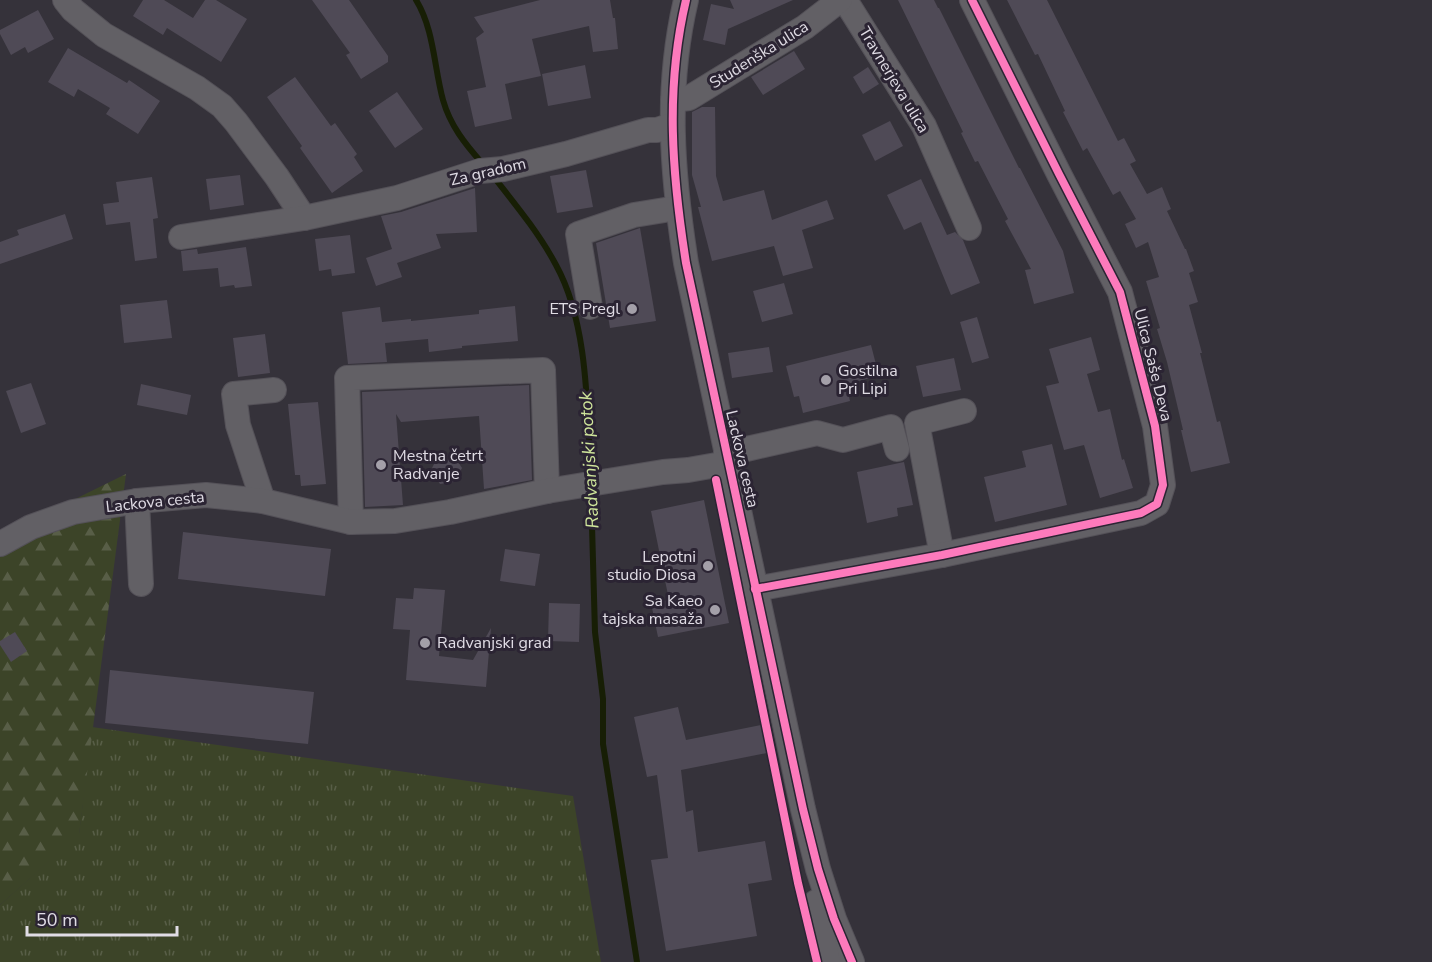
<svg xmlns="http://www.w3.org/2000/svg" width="1432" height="962" font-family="'Nunito Sans',sans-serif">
  <defs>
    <pattern id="grass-tufts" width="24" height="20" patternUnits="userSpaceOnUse" patternTransform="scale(1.5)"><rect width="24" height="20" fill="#3c4428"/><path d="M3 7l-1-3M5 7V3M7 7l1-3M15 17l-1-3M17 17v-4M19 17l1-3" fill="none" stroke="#585e47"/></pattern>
    <pattern id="forest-firs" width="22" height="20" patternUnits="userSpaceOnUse" patternTransform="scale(1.5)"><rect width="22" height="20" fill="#3c4428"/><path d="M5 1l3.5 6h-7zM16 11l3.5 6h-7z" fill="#585e47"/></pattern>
  </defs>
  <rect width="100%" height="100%" fill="#35323a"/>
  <polygon fill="url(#grass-tufts)" points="92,727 573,796 601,962 0,962 0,905 79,834"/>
  <polygon fill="url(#forest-firs)" points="126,474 79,835 0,905 0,536"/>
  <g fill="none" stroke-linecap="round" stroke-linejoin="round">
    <g stroke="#171e05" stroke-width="6">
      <path d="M416,0C434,29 434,67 443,100C450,125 465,144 482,163"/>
      <path d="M493,176C515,204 539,233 556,265C589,325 587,412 591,479"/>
      <polyline points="591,490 595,632 603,699 603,744 637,962"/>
    </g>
  </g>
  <g fill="#4f4a56">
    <polygon points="143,0 164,0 193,18 205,0 216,0 247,19 221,62 167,28 163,35 133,16"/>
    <polygon points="312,0 349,0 388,56 388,62 361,79 346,55 350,53"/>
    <polygon points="540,0 610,0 613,18 615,18 618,49 593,52 589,26 532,39 541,76 505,84 512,119 475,127 467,91 486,87 476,38 484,32 474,17"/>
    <polygon points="730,0 793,0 728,29 725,45 703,40 711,4 734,9"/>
    <polygon points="898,0 934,0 938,8 939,8 1019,168 1020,168 1063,251 1074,293 1034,304 1025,270 1031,269 1005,221 1008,219 978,161 975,162 961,133 963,132"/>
    <polygon points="1007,0 1047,0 1118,141 1124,138 1136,161 1130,164 1147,194 1162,187 1171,209 1167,211 1185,249 1186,249 1194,271 1189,273 1198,302 1189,305 1202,353 1200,353 1217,422 1220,421 1230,463 1191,472 1181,430 1183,430 1167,362 1157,329 1160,328 1146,281 1159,277 1148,242 1136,248 1125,224 1136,219 1120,191 1113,195 1087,148 1083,151 1063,112 1065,111 1038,54 1035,55"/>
    <polygon points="38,10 54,39 28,53 25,47 11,55 0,34 0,30"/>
    <polygon points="68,48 127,83 129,80 160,101 138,134 106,114 110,108 78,89 74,97 48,82"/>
    <polygon points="794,51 805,69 763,95 751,77"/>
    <polygon points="585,65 591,98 548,106 542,74"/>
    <polygon points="868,67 879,84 863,94 853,77"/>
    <polygon points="295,77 331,126 335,123 357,154 354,157 363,171 332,193 300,148 302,146 267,97"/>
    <polygon points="397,92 423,129 395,148 369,111"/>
    <polygon points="702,107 715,107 716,176 723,201 764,190 772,220 827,200 834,219 802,230 813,268 783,276 774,246 712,261 698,207 701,207 692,175 692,112"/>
    <polygon points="890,121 903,146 875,161 862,135"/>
    <polygon points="586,170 593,207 557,213 550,176"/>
    <polygon points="240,175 244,205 210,210 206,179"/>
    <polygon points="152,177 158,218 153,219 157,258 135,261 130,222 106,225 103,204 119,202 116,182"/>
    <polygon points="921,179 947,235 955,232 963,240 980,283 951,295 921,222 904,230 887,195"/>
    <polygon points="475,188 477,232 436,234 441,248 397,263 402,277 376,286 366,258 392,249 381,216 401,212"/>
    <polygon points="65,214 73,239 0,264 0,242 19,235 17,230"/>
    <polygon points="640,228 656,321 610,328 596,243"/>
    <polygon points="350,235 355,273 332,276 331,269 319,271 315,239"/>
    <polygon points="246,247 252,286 235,288 234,285 220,287 218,268 183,271 181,251 197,249 198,254"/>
    <polygon points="784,283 793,314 762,322 753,291"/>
    <polygon points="167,300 172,338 124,343 120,305"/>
    <polygon points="515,306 518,341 462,346 462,348 429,352 428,339 385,343 387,362 348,364 342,312 380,307 382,322 411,319 411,321 479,314 479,310"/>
    <polygon points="977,317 989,358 972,363 960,322"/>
    <polygon points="265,334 270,373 238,377 233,338"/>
    <polygon points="1091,337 1100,370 1087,374 1098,412 1110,409 1122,460 1124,459 1133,488 1100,498 1084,445 1064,450 1046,386 1059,383 1049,349"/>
    <polygon points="871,345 879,376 846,384 850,401 803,413 799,396 794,397 786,366"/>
    <polygon points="769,347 773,372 732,378 728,353"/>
    <polygon points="954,358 961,390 923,397 916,366"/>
    <polygon points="31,383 46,424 21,433 6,391"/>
    <polygon points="141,384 191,395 187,415 137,405"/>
    <polygon points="529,385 532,480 484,489 479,416 401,422 396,414 403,505 365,507 362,392"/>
    <polygon points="318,402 326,484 301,486 300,475 295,475 288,404"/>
    <polygon points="1052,444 1067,505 995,522 984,477 1026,467 1022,451"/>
    <polygon points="453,454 462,468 454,482 440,484 431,470 438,456"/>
    <polygon points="904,462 913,505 897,508 898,516 867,523 857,472"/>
    <polygon points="704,500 729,623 658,637 651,603 669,600 651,511"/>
    <polygon points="183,532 331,549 325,596 178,579"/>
    <polygon points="505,549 540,554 535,586 500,581"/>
    <polygon points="414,588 445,590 439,656 473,660 491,628 486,687 406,680 410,630 393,629 396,598 413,599"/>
    <polygon points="549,603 580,604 579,642 548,641"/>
    <polygon points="15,632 27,651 11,662 0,645 0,641"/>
    <polygon points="110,670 314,692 308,744 105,723"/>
    <polygon points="678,707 686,740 761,725 767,753 681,770 686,812 693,810 698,852 765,841 772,880 748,884 757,936 666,951 651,860 668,858 657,775 647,777 634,717"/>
  </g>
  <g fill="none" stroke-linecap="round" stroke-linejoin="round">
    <defs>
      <g id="minor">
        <polyline points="65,0 73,10 104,35 197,88 222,106 236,122 277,177 304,218"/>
        <path d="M686,0C665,89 672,174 686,263L803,809L818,869L834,919L852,962"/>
        <polyline points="845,0 924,126 969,228"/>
        <polyline points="673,100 689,98 805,27 840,0"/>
        <polyline points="181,237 304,218 397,198 480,171 503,169 566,154 648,130 657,130 672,125"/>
        <polyline points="590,307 578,234 634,215 677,208"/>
        <polyline points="726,452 742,450 817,433 843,440 891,427 897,449"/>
        <polyline points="137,501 141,584"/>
        <polyline points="263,501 238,425 234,394 274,390"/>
        <polyline points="351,522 347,378 543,370 547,491"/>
        <polyline points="0,544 31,527 73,512 137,501 206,495 263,501 351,522 395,521 450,512 547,491 663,472 688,470 728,463"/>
        <polyline points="942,555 917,423 964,411"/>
        <polyline points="755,589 942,555 1141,513 1157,504 1163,485 1155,426 1120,292 1059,174 972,0"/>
        <polyline points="816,902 816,907 828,962"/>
      </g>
    </defs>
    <use href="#minor" stroke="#545158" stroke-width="26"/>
    <use href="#minor" stroke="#626065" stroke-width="24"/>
    <defs>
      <g id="cycleway">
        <path d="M686,0C665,89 672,174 686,263L803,809L818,869L834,919L852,962"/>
        <polyline points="716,480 798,883 817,962"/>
        <polyline points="755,589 942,555 1141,513 1157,504 1163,485 1155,426 1120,292 1059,174 972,0"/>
      </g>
    </defs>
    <use href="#cycleway" stroke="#2b2433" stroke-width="11"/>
    <use href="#cycleway" stroke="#fd7abc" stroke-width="8"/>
  </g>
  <g fill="#a4a0a9" stroke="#2b2433" stroke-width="2">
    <circle cx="632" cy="309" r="6"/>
    <circle cx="826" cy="380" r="6"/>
    <circle cx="381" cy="465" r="6"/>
    <circle cx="708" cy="566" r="6"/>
    <circle cx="715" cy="610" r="6"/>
    <circle cx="425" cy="643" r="6"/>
  </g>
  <g text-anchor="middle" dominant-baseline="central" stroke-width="6" stroke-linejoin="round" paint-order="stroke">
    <g font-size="16" fill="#e0dce5" stroke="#2b2433">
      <text transform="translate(759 55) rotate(-32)">Studenška ulica</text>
      <text transform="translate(894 80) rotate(59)">Travnerjeva ulica</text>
      <text transform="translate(488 172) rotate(-13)">Za gradom</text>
      <text transform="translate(1153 365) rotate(76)">Ulica Saše Deva</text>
      <text transform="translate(742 459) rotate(77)">Lackova cesta</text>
      <text transform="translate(155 502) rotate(-6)">Lackova cesta</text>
    </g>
    <g font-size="16" fill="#e0dce5" stroke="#2b2433" text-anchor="end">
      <text x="620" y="309">ETS Pregl</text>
      <text x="838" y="371" text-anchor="start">Gostilna<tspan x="838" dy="18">Pri Lipi</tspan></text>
      <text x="393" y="456" text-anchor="start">Mestna četrt<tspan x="393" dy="18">Radvanje</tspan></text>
      <text x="696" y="557">Lepotni<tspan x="696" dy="18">studio Diosa</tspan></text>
      <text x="703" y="601">Sa Kaeo<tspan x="703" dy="18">tajska masaža</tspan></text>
      <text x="437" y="643" text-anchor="start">Radvanjski grad</text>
    </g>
    <g font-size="18" font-style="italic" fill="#cfe59b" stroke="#2b2433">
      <text transform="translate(589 460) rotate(-93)">Radvanjski potok</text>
    </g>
  </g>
  <path d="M27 926v9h150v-9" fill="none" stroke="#e0dce5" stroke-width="3"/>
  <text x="36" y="926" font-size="18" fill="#e0dce5" stroke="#2b2433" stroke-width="4.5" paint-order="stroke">50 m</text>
</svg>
